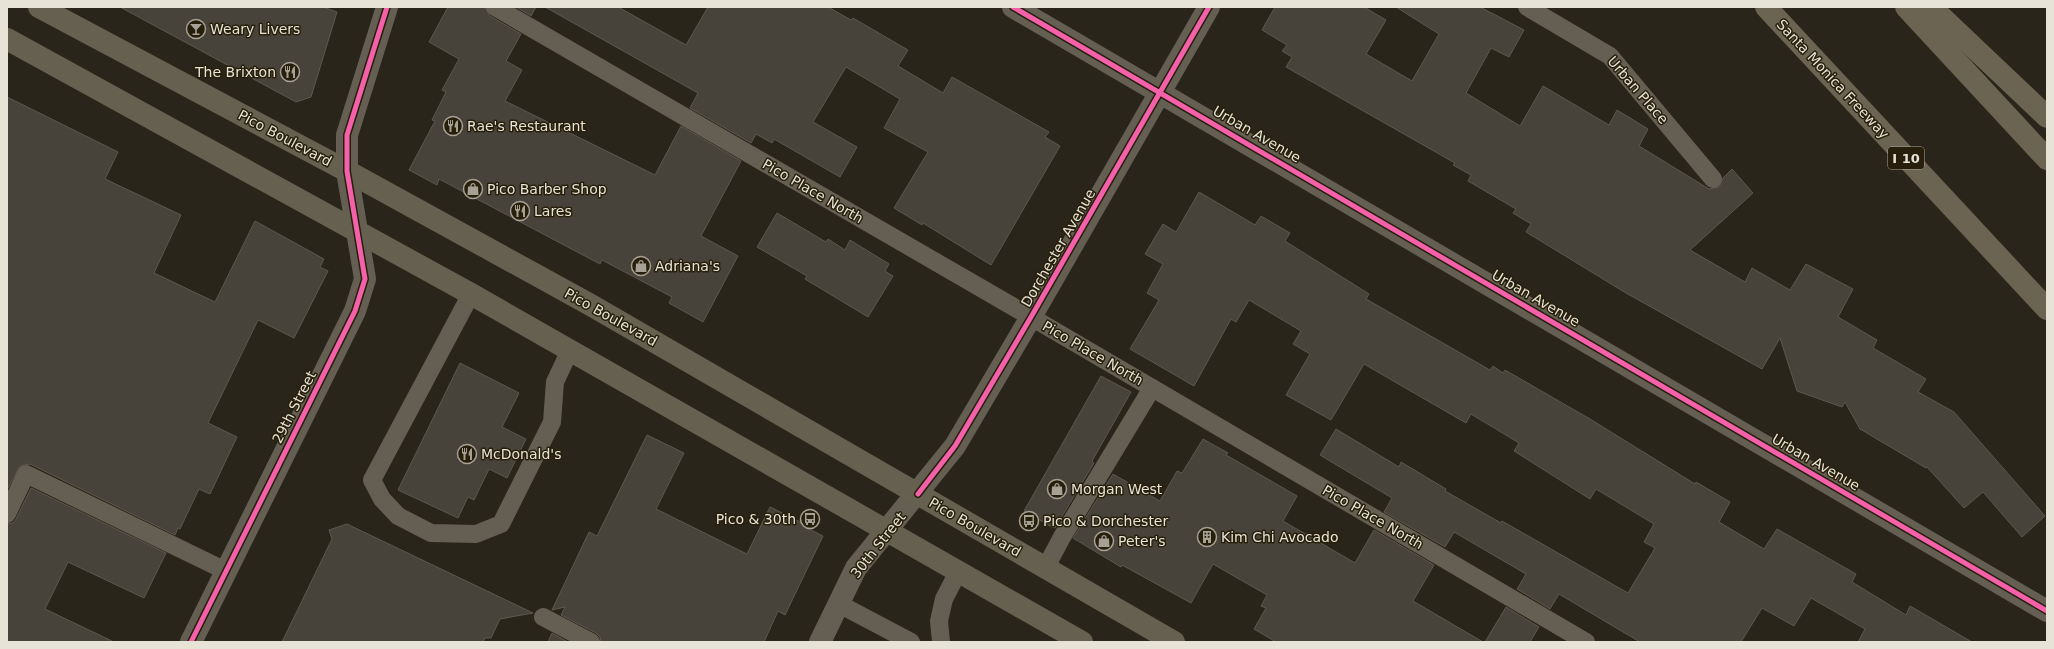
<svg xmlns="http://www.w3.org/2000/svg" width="2054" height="649" font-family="'DejaVu Sans',sans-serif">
  <rect width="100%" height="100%" fill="#2a251a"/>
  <g fill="#47433a" stroke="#5c584e">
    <polygon points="120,7 323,7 337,12 311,97 296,102"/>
    <polygon points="448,7 485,7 490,16 521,34 506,61 522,70 505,101 655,175 681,126 741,161 701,236 738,256 703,322 669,303 672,297 602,260 600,264 439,179 437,185 409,170 435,121 432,120 446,92 442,90 459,59 429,42"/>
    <polygon points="516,7 536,7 531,16"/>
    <polygon points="545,7 618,7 686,45 708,7 828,7 851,20 853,18 908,50 898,66 943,93 952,77 1049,132 1045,137 1060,146 991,265 923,223 922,225 894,208 928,152 884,128 900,99 846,67 813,122 857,147 840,177 774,139 772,143 756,134 751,143 690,108 698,93"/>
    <polygon points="1275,7 1364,7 1386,20 1366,54 1412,81 1439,34 1396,7 1480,7 1524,30 1509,57 1491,48 1466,93 1520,126 1543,86 1609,125 1617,110 1648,129 1639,146 1709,189 1719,187 1723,178 1732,169 1753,193 1690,250 1745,282 1752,268 1790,290 1806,264 1853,289 1838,317 1877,340 1873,348 1926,379 1918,392 1954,412 2045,516 2022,537 1983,492 1964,508 1927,467 1926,468 1860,429 1845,402 1842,407 1797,391 1780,338 1762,369 1626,293 1526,232 1531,224 1513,213 1516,209 1468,181 1471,175 1453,165 1455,163 1286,67 1292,57 1282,51 1287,45 1262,30"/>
    <polygon points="7,97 118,152 105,179 181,215 154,273 215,302 255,221 324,259 320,267 328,271 294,338 258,320 208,423 237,437 210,494 199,489 180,529 178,528 175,535 30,464 20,466 7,490"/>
    <polygon points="1199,192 1255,225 1261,216 1290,233 1285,241 1369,294 1366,299 1490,370 1493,366 1503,373 1505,370 1590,419 1695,484 1696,482 1730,502 1719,522 1764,549 1777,529 1856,574 1852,582 1906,615 1910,606 1972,642 1858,642 1865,629 1811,598 1794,626 1762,608 1741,642 1640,642 1559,594 1550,609 1517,589 1526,574 1454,532 1445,547 1384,512 1392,498 1320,455 1336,429 1399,467 1401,462 1446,489 1445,491 1501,523 1502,521 1628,593 1655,548 1644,542 1654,524 1596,489 1590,499 1514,451 1519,443 1471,414 1466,423 1364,364 1331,420 1286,395 1310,354 1293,344 1301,331 1249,300 1236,322 1231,319 1194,386 1130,349 1159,300 1147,293 1163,264 1145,254 1163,224 1176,232"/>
    <polygon points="777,213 826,242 828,239 845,250 850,240 889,264 885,271 893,276 868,317 805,279 807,276 757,247"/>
    <polygon points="460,363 519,393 502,427 526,439 507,478 489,469 474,500 468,497 458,518 398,490"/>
    <polygon points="1101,376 1131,392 1092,461 1094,463 1055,528 1052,527 1024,511"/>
    <polygon points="647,435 684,453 656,509 747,554 770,507 807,525 805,527 823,536 785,615 778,611 764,642 601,642 600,637 596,633 561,615 565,607 552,610 589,532 597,536"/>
    <polygon points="1203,439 1228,453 1226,455 1297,496 1283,521 1355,563 1374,530 1434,565 1413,601 1483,642 1276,642 1254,629 1266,608 1261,606 1267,595 1213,564 1191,603 1122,565 1121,567 1073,538 1113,474 1160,501 1177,471 1182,473"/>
    <polygon points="31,488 166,553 144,598 68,562 45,609 114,642 7,642 7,524 13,523 16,519"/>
    <polygon points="347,524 533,613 500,619 491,638 485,638 483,642 282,642 332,539 329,530"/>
    <polygon points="1506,607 1539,627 1530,642 1485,642"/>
    <polygon points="552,633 568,642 548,642"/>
  </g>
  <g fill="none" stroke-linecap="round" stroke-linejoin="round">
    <g stroke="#645f52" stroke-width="18">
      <polyline points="495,7 1031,317 1586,642"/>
      <polyline points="1527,7 1610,56 1713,179"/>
      <polyline points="471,294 372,480 382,499 398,516 431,533 476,534 501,524 552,422 555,382 570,350"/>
      <polyline points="7,514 26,474 226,571"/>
      <polyline points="1046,567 1062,537 1152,388"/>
      <polyline points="839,604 911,642"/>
      <polyline points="543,617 591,642"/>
      <polyline points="941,642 939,621 944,599 958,572"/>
    </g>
    <g stroke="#645f52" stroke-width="22">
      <polyline points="1013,7 2047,611"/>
      <polyline points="191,642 355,311 365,279 347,171 347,135 387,7"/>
      <polyline points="820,642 856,568 955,446 1031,317 1209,7"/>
    </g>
    <g stroke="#666051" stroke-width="22">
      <polyline points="39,7 347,171 589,304 1174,642"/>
      <polyline points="7,39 471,294 1082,642"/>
    </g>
    <g stroke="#6b6452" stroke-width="22">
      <polyline points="1766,7 2047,309"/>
      <polyline points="1906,7 2047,159"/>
      <polyline points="1931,7 2047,117"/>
    </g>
    <defs>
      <g id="cycleway">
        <polyline points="1013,7 2047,611"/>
        <polyline points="918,494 955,446 1031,317 1209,7"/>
        <polyline points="191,642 355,311 365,279 347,171 347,135 387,7"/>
      </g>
    </defs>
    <use href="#cycleway" stroke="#271f0b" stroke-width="8"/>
    <use href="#cycleway" stroke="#f560ab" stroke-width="5"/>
  </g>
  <defs>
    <symbol id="bar-ring" viewBox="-11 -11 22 22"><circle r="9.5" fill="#271f0b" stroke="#a6a095" stroke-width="1.5"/><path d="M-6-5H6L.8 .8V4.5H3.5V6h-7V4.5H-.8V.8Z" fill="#a6a095"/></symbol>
    <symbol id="restaurant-ring" viewBox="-11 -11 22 22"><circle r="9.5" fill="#271f0b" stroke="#a6a095" stroke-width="1.5"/><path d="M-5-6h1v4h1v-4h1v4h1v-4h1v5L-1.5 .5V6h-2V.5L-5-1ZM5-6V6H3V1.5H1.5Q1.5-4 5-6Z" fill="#a6a095"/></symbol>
    <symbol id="shop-ring" viewBox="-11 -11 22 22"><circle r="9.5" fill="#271f0b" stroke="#a6a095" stroke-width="1.5"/><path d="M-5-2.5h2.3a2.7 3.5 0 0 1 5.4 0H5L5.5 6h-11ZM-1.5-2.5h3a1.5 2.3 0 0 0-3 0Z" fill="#a6a095"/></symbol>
    <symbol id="bus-ring" viewBox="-11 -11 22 22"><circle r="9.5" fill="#271f0b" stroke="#a6a095" stroke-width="1.5"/><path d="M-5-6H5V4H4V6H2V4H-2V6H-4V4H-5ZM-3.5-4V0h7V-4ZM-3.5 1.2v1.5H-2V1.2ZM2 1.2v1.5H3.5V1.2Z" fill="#a6a095"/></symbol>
    <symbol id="building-ring" viewBox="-11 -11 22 22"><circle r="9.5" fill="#271f0b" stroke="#a6a095" stroke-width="1.5"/><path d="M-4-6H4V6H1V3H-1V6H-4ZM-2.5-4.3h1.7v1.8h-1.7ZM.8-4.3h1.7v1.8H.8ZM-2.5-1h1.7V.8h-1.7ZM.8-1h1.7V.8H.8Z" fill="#a6a095"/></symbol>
  </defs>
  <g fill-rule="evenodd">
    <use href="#bar-ring" x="185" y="18" width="22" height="22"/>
    <use href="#restaurant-ring" x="279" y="61" width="22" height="22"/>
    <use href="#restaurant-ring" x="442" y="115" width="22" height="22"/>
    <use href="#shop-ring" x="462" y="178" width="22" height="22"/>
    <use href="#restaurant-ring" x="509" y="200" width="22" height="22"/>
    <use href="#shop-ring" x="630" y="255" width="22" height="22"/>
    <use href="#restaurant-ring" x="456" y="443" width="22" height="22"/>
    <use href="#shop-ring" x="1046" y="478" width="22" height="22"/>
    <use href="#bus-ring" x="799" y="508" width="22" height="22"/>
    <use href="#bus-ring" x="1018" y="510" width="22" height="22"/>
    <use href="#building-ring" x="1196" y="526" width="22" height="22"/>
    <use href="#shop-ring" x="1093" y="530" width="22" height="22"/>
  </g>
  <g text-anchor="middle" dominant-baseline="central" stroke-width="3" stroke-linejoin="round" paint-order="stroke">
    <rect fill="#271f0b" stroke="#aea89a" stroke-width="1" x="1888" y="147" width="36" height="22" rx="3"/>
    <g font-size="13" font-weight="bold" fill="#e8e3d7">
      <text x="1906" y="158">I 10</text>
    </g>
    <g font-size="14" fill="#e8e3d7" stroke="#271f0b" text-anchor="start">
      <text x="210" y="29">Weary Livers</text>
      <text x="276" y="72" text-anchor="end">The Brixton</text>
      <text x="467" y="126">Rae's Restaurant</text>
      <text x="487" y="189">Pico Barber Shop</text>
      <text x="534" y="211">Lares</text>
      <text x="655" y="266">Adriana's</text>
      <text x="481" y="454">McDonald's</text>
      <text x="1071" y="489">Morgan West</text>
      <text x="796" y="519" text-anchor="end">Pico &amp; 30th</text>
      <text x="1043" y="521">Pico &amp; Dorchester</text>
      <text x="1221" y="537">Kim Chi Avocado</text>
      <text x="1118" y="541">Peter's</text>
    </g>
    <g font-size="14" fill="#e8e3d7" stroke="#271f0b">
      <text transform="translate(1833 79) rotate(47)">Santa Monica Freeway</text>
      <text transform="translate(1638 90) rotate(49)">Urban Place</text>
      <text transform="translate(1257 134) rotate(30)">Urban Avenue</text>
      <text transform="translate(285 138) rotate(28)">Pico Boulevard</text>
      <text transform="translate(813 191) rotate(30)">Pico Place North</text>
      <text transform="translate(1058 248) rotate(-60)">Dorchester Avenue</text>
      <text transform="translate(1536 298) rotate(30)">Urban Avenue</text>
      <text transform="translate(611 317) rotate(29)">Pico Boulevard</text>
      <text transform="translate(1093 353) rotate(30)">Pico Place North</text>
      <text transform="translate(294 407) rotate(-63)">29th Street</text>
      <text transform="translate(1816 462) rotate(30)">Urban Avenue</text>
      <text transform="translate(1373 517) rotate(30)">Pico Place North</text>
      <text transform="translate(975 527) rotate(30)">Pico Boulevard</text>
      <text transform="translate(878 545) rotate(-52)">30th Street</text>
    </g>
  </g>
  <rect width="2054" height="649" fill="none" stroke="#e8e3d7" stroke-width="16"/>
</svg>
